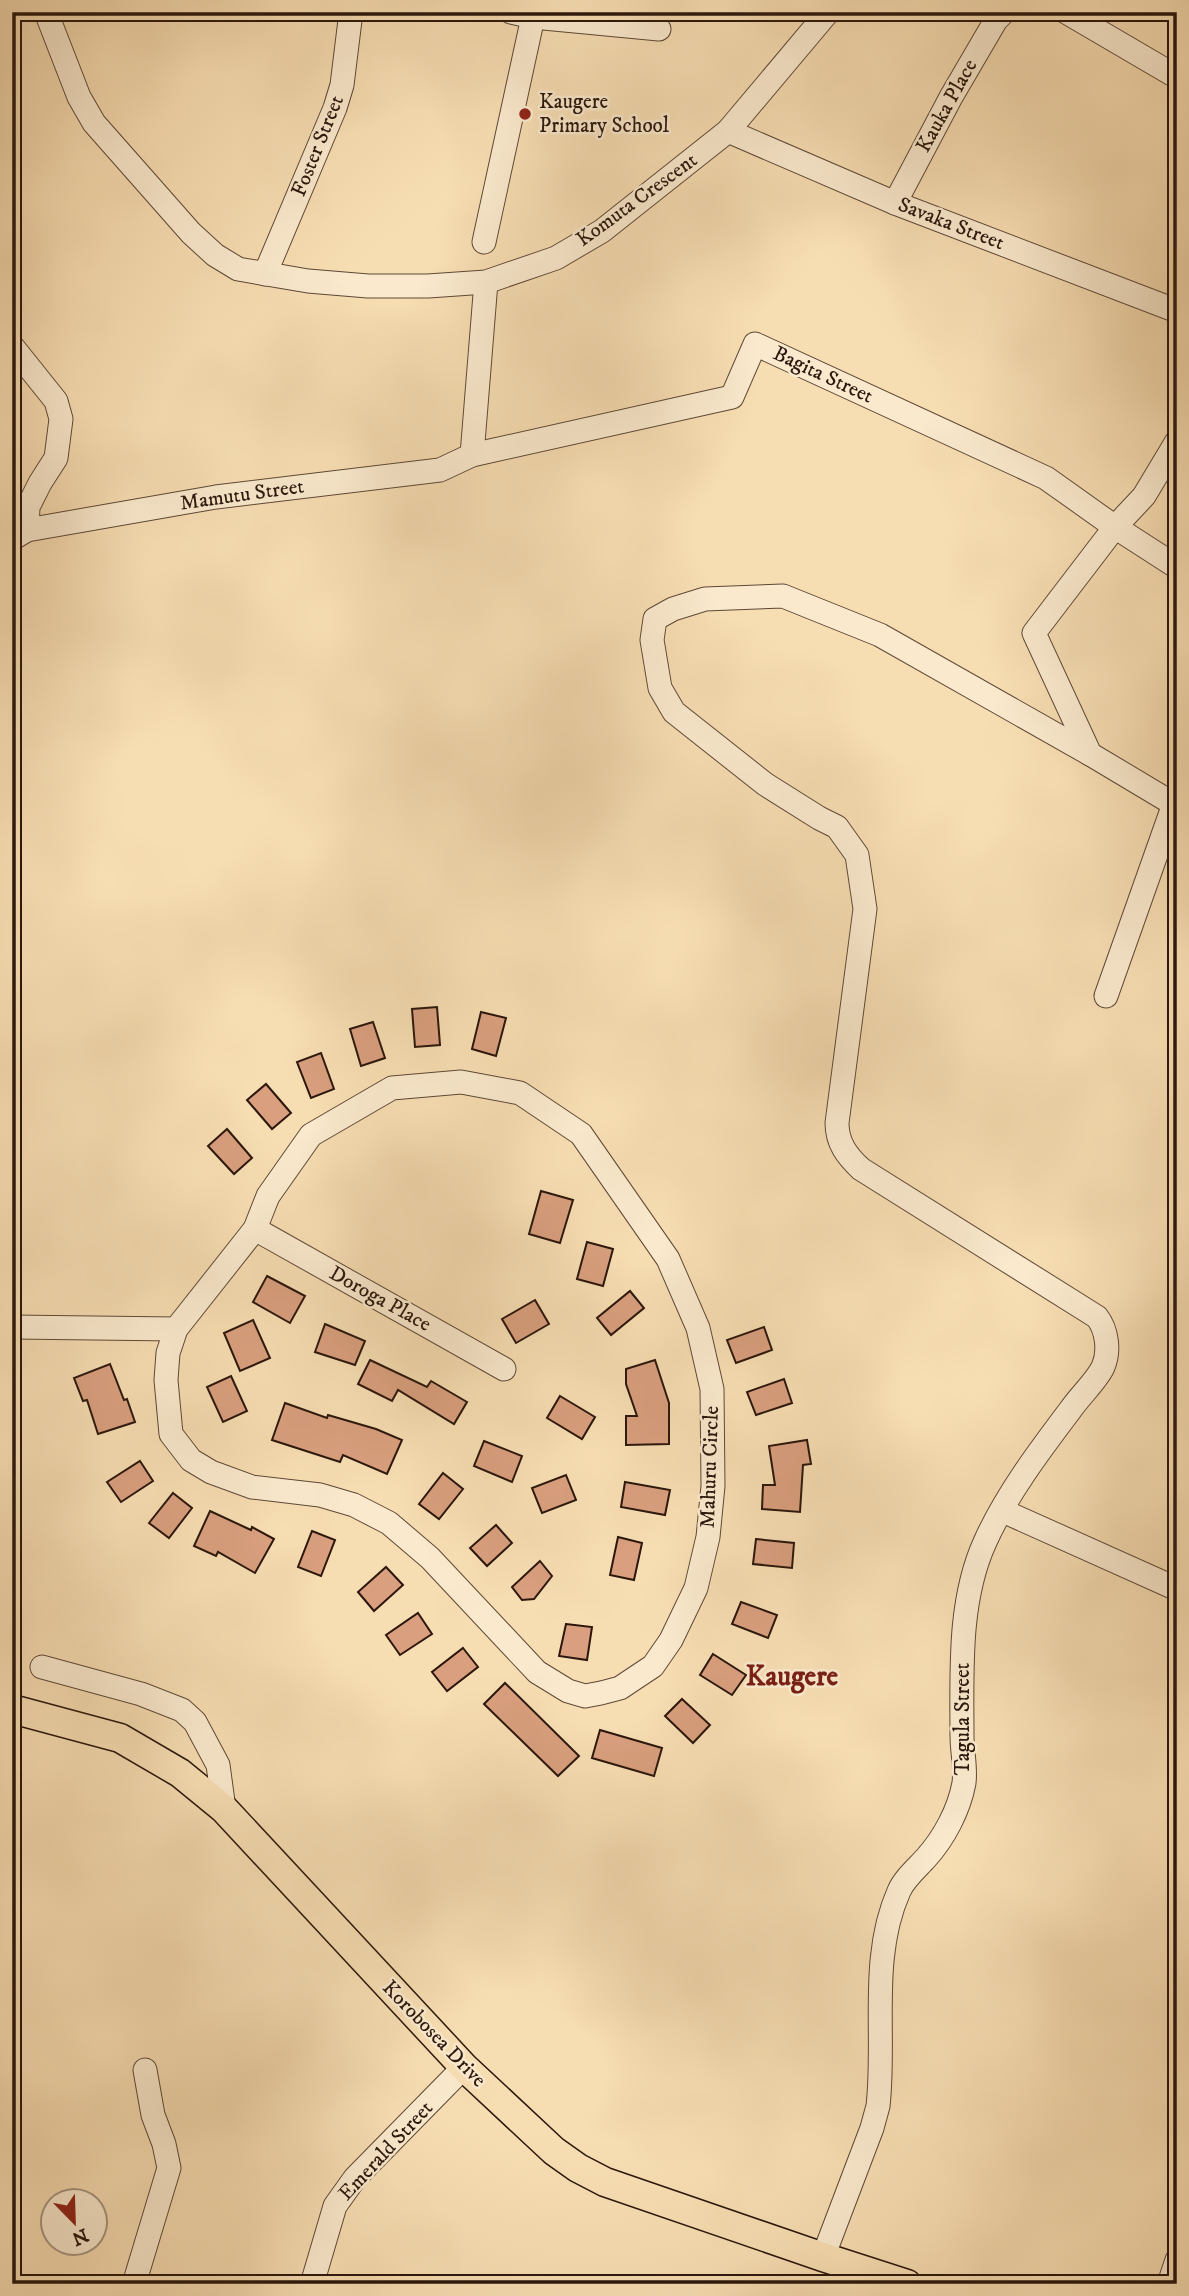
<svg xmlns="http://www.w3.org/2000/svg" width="1189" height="2296" font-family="'IM FELL DW Pica',serif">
  <rect width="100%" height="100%" fill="#f7ddb2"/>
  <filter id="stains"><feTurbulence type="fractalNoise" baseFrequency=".00286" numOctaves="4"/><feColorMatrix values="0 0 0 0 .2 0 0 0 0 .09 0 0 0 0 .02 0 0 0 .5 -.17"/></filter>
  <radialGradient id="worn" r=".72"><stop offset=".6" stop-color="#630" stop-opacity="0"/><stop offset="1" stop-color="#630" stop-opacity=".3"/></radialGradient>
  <g fill="#d99f7e" stroke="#2b170d" stroke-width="2">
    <polygon points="437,1007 440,1045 415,1047 412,1009"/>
    <polygon points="481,1012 506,1018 496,1056 472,1049"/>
    <polygon points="373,1022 385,1058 361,1066 350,1029"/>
    <polygon points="321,1053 334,1089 311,1098 297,1062"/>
    <polygon points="266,1084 291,1113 272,1129 247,1100"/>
    <polygon points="227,1129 252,1158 234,1174 208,1146"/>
    <polygon points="541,1191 573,1200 560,1243 529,1234"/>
    <polygon points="587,1242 613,1249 603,1286 577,1279"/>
    <polygon points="267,1276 305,1296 290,1323 253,1302"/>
    <polygon points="630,1291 644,1308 611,1335 597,1318"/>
    <polygon points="535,1300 549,1324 516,1343 502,1319"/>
    <polygon points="253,1320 270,1358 240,1371 224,1333"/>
    <polygon points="325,1324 365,1341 355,1365 315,1352"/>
    <polygon points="764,1327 772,1350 736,1363 727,1340"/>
    <polygon points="370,1360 427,1387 431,1381 467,1402 454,1424 398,1390 392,1401 358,1384"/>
    <polygon points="655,1360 669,1403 669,1444 626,1445 626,1416 637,1416 626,1384 626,1369"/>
    <polygon points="110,1364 124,1400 127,1399 135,1422 98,1434 87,1400 83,1401 74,1378"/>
    <polygon points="231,1376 247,1411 223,1422 207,1387"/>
    <polygon points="784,1379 792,1403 756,1415 747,1392"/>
    <polygon points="560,1396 595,1417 582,1439 547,1418"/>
    <polygon points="285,1403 327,1418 328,1415 376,1429 402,1440 387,1474 343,1455 340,1462 272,1440"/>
    <polygon points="807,1440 811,1464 803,1465 800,1512 762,1509 763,1485 775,1485 769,1446"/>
    <polygon points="484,1441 522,1456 512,1482 474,1466"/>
    <polygon points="140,1461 153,1481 121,1502 107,1482"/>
    <polygon points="443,1473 463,1489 439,1519 419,1504"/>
    <polygon points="566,1475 576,1500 542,1513 532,1488"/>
    <polygon points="625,1482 670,1490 665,1515 621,1507"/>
    <polygon points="173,1493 192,1508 169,1538 149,1523"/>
    <polygon points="210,1511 251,1530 252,1527 274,1539 255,1573 218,1552 216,1556 194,1546"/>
    <polygon points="496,1525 512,1543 487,1566 470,1548"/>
    <polygon points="312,1531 335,1540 321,1576 298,1567"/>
    <polygon points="618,1537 642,1543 634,1580 610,1575"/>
    <polygon points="756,1539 794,1543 792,1568 753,1564"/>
    <polygon points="540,1561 552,1576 534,1599 522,1600 512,1587"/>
    <polygon points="386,1567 403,1585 374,1611 358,1592"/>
    <polygon points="741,1602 777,1615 768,1638 732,1624"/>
    <polygon points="418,1613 432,1634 400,1655 386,1635"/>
    <polygon points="566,1624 592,1627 587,1660 559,1656"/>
    <polygon points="463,1648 478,1667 447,1691 432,1672"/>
    <polygon points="713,1654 746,1675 732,1695 700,1675"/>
    <polygon points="505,1683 579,1756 558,1776 484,1704"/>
    <polygon points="682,1699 710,1725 693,1743 665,1716"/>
    <polygon points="600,1730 662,1748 654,1776 592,1758"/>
  </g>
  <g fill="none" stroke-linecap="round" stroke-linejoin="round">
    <defs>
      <g id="minor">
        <polyline points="46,12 79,97 94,123 191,233 215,255 238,269 308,281 368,286 428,286 486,282 556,258 602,231 728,131 828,12"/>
        <polyline points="511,12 533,17 659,29"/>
        <polyline points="1066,12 1177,77"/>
        <polyline points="728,131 895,203 1177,311"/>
        <polyline points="895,203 951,97 996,20 1004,12"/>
        <polyline points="484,242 533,17"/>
        <polyline points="265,274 335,108 342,85 351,12"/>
        <polyline points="486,282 472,455 732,397 755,344 1046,478 1115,527 1177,567"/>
        <polyline points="12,346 56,401 61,419 56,458 40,483 28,507 27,530"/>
        <polyline points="1177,441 1144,496 1115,527 1034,633 1090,754 1177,806"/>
        <polyline points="12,539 27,530 216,497 440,470 472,455"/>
        <polyline points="1106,996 1174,804"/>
        <polygon points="461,1082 520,1093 581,1134 668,1259 698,1328 712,1389 713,1486 708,1537 696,1588 671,1640 653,1666 620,1688 601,1693 585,1696 568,1691 537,1672 430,1558 389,1523 354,1505 320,1495 252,1487 211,1472 191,1460 171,1434 166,1380 168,1353 176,1329 255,1229 268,1196 311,1135 392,1088"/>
        <polyline points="255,1229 504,1369"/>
        <polyline points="12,1327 176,1329"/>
        <polyline points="1003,1511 1177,1589"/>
        <polyline points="42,1667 141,1694 182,1710 195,1722 218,1765 224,1809"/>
        <path d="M823,2257L872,2128L878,2106C886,2035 869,1958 899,1891C904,1879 917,1868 926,1858C944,1838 959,1810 964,1783C966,1767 962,1752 962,1736C962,1673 958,1601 985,1542C1006,1495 1040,1450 1071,1409C1080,1396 1097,1380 1103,1367C1110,1351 1107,1330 1097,1317L861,1169C847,1156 837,1143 837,1123L865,909L857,855L837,827L819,818L765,784L674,712L660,688L652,640L655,619L673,609L705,599L783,596L880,635L1090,754"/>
        <polyline points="134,2284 169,2168 164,2144 153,2115 145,2070"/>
        <polyline points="312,2284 335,2206 355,2178 464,2067"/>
        <polyline points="1169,2284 1177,2260"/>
      </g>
      <polyline id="major" points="12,1709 120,1738 180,1773 224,1809 464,2067 554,2151 578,2168 605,2182 823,2257 907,2284"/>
    </defs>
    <use href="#minor" stroke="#5e4836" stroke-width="25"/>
    <use href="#major" stroke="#2b170d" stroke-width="31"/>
    <use href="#minor" stroke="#fae9cd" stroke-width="23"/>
    <use href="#major" stroke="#f7ddb2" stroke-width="28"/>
  </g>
  <circle fill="#8f2418" stroke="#fae9cd" stroke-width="2.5" cx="525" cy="114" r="7"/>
  <g text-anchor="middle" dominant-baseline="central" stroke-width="5" stroke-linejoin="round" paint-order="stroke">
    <g font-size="21" fill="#2b170d" stroke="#fae9cd" text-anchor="start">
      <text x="539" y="102">Kaugere<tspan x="539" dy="24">Primary School</tspan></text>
    </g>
    <g font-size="21" fill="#2b170d" stroke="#fae9cd">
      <text transform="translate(947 106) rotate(-61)">Kauka Place</text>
      <text transform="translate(318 146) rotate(-68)">Foster Street</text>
      <text transform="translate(637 200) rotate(-36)">Komuta Crescent</text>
      <text transform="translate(951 224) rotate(21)">Savaka Street</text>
      <text transform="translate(823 375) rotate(25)">Bagita Street</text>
      <text transform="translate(242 495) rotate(-8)">Mamutu Street</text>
      <text transform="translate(380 1299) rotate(29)">Doroga Place</text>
      <text transform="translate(710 1467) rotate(-88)">Mahuru Circle</text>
      <text transform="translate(963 1719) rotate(-90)">Tagula Street</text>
      <text transform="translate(434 2034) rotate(46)">Korobosea Drive</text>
      <text transform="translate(386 2151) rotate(-47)">Emerald Street</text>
    </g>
    <g font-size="28" font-weight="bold" fill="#7a1f14" stroke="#fae9cd">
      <text x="792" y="1676">Kaugere</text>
    </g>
  </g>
  <rect width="1189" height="2296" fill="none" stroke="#f7ddb2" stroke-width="42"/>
  <rect x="14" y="14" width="1161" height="2268" fill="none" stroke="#2b170d" stroke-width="3.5"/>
  <rect x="21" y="21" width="1147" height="2254" fill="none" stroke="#2b170d" stroke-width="2"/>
  <g transform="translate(74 2222) rotate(157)"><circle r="33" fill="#fae9cd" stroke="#a79580" stroke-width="2"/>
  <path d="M0-5L12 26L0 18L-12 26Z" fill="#8f2418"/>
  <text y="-10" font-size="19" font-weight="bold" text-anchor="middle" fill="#2b170d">N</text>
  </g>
  <rect width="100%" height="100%" filter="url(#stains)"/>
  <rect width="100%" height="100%" fill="url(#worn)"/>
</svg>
